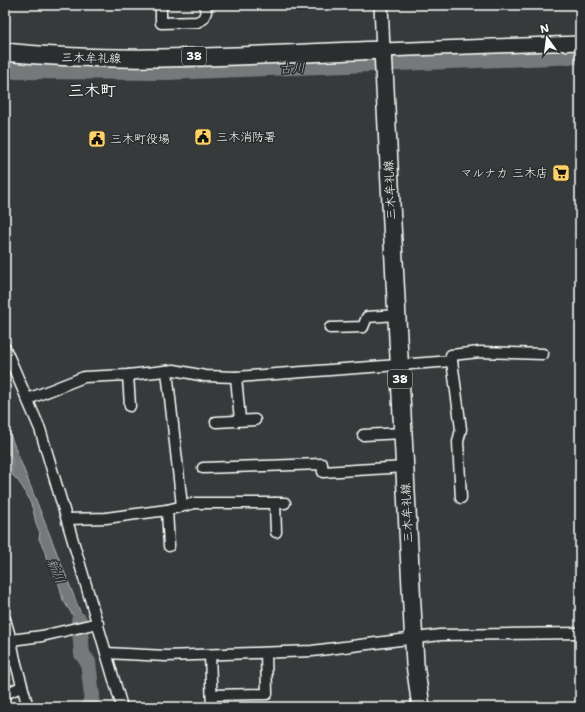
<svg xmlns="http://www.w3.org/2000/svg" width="585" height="712" font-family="'Shantell Sans','Klee One',sans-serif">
  <rect width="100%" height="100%" fill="#373a3b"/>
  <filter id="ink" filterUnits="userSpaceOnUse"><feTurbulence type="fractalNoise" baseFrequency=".025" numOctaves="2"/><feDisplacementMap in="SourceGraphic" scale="8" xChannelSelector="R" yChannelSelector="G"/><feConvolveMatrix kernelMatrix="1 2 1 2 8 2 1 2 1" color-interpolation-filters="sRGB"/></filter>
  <g filter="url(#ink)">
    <path fill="#767879" stroke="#adaeaf" d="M5,422L83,619L86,640L80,641L74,617L63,600L59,584L47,560L44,549L39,539L40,532C35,525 36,522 34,514C32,503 21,481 12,475V459L10,454H5Z"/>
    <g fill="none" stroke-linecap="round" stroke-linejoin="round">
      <g stroke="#767879" stroke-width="16">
        <polyline points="5,68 16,71 167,72 580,56"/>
        <polyline points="79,620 82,654 88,662 92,696 89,707"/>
      </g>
      <defs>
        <g id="minor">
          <polyline points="161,5 161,23 197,22 203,19 206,12 205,5"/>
          <polyline points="330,328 363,327 367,317 397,315"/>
          <polyline points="5,348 40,429 122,707"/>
          <polyline points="452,361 461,429 458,442 461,498"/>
          <polyline points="167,371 182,506"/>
          <polyline points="128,375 130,406"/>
          <polyline points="236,377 240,420"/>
          <polyline points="28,399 84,377 128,375 174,370 205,376 236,377 452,361 451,355 480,352 543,354"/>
          <polyline points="216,422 255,420"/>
          <polyline points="363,435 403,433"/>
          <polyline points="203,468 322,464 323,472 405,467"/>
          <polyline points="275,503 276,532"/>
          <polyline points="167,510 169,546"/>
          <polyline points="67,519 106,518 167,510 195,503 285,503"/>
          <polyline points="5,619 11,640"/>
          <polyline points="106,653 166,656 312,651 440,635 580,633"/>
          <polyline points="210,655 212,707"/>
          <polyline points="15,660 28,707"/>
          <polyline points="5,662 15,660 11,640 42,636 98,623"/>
          <polyline points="5,694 21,687"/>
          <polyline points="212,695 267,694 266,653"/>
        </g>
        <polyline id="tertiary" points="381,5 383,50 580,43"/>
        <path id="primary" d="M5,52C130,65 257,54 383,50L415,664L421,707"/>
      </defs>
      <use href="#minor" stroke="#fff" stroke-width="13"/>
      <use href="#tertiary" stroke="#fff" stroke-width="16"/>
      <use href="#primary" stroke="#fff" stroke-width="20"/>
      <use href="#minor" stroke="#2a2d2e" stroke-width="10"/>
      <use href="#tertiary" stroke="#2a2d2e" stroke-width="13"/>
      <use href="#primary" stroke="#2a2d2e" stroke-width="17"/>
    </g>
  </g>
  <defs>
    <symbol id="civic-square" viewBox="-11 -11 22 22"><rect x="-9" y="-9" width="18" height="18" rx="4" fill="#ffd166" stroke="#2a2d2e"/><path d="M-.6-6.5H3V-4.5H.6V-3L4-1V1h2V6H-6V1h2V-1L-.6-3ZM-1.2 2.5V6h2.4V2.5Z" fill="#111"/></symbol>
    <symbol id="supermarket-square" viewBox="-11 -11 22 22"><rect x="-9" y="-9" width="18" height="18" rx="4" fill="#ffd166" stroke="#2a2d2e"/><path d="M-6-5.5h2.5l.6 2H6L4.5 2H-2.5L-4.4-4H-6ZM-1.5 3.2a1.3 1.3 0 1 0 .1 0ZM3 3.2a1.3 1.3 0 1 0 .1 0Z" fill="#111"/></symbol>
  </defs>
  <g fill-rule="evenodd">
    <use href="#civic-square" x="193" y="127" width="20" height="20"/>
    <use href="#civic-square" x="87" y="129" width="20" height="20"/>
    <use href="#supermarket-square" x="551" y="163" width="20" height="20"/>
  </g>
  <g text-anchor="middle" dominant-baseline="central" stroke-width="3" stroke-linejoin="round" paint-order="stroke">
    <g fill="#2a2d2e" stroke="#bfc0c0" stroke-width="1">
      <rect x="182" y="47" width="24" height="18" rx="3"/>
      <rect x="388" y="370" width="24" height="18" rx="3"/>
    </g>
    <g font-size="11" font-weight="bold" fill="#fff">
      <text x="194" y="56">38</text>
      <text x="400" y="379">38</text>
    </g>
    <g font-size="12" fill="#fff" stroke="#2a2d2e">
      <text transform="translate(91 58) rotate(1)">三木牟礼線</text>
      <text transform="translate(390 190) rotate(-93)">三木牟礼線</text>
      <text transform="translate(407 513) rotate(-93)">三木牟礼線</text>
    </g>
    <g font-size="12" fill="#fff" stroke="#2a2d2e" text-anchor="start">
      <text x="216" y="137">三木消防署</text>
      <text x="110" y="139">三木町役場</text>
      <text x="548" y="173" text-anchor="end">マルナカ 三木店</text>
    </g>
    <g font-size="13" font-style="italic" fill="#b4b5b5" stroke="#2a2d2e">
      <text transform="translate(292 68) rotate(-2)">古川</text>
      <text transform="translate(56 571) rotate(67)">新川</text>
    </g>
    <g font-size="16" font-weight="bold" fill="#fff" stroke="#2a2d2e">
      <text x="92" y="90">三木町</text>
    </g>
  </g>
  <rect width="585" height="712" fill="none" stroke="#2a2d2e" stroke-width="20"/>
  <rect x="10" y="10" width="565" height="692" fill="none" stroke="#fff" stroke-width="1.5" filter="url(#ink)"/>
  <g transform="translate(547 38) rotate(346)" stroke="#2a2d2e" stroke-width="3" paint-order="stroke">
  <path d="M0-3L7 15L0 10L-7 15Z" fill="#ffffff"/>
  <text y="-6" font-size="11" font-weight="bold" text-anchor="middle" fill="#ffffff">N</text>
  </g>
</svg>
